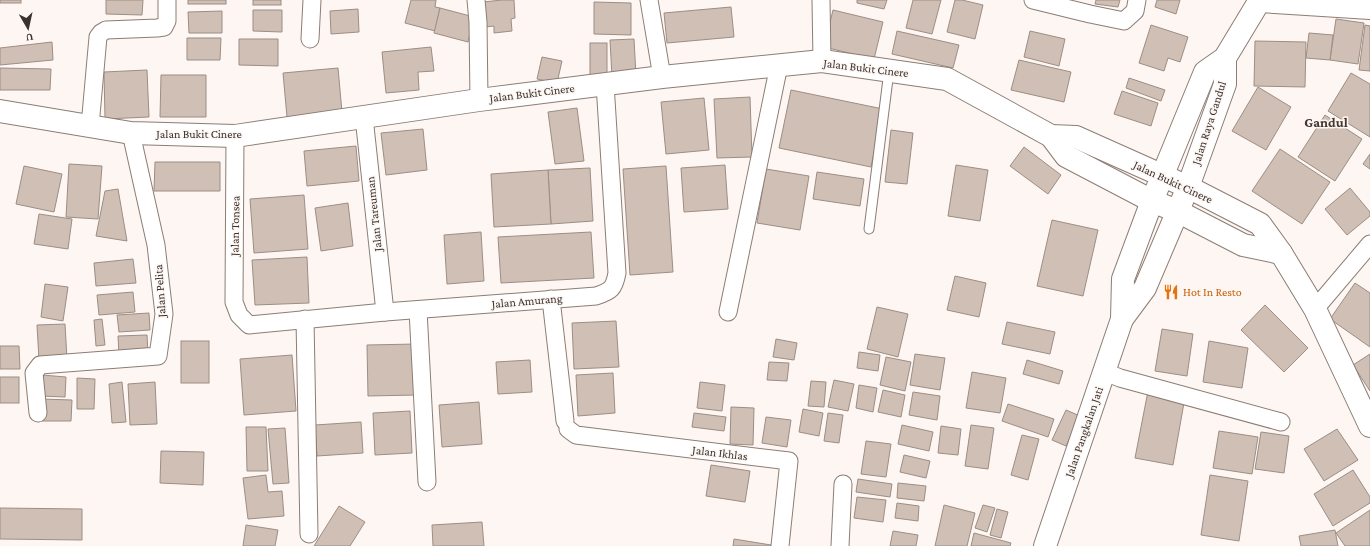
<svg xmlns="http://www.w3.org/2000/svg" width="1370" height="546" font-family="'Crimson Pro',serif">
  <rect width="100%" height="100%" fill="#fdf6f2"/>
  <g fill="#cfbfb5" stroke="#9d8e84">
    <rect x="0" y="0" width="21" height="3"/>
    <polygon points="106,0 143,0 142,15 106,14"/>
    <rect x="188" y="0" width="38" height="4"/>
    <rect x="253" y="0" width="28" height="5"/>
    <polygon points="411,0 436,0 435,7 440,8 435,31 405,23"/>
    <polygon points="502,0 514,0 515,18 511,19 512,31 494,33 494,26 485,27 483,2"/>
    <polygon points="857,0 887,0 884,9 857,3"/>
    <polygon points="913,0 941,0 932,34 906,28"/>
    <polygon points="955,0 962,0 983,5 975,39 947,32"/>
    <polygon points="1096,0 1120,0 1118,7 1095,4"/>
    <polygon points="1157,0 1180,0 1176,14 1155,7"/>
    <polygon points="594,2 631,3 631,35 594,34"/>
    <polygon points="731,7 734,37 667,43 664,13"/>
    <polygon points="440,8 474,17 468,42 434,33"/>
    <polygon points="358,9 359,32 331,34 330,11"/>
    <polygon points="253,10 282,10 282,32 253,31"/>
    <polygon points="833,10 883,22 874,59 824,47"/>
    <polygon points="222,11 222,33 189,33 188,12"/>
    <polygon points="1336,19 1364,23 1358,64 1330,60"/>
    <polygon points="1151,25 1188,37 1180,62 1168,58 1164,71 1139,63"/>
    <polygon points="1365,25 1370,26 1370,71 1359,70"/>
    <polygon points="897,31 959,45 953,68 892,54"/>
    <polygon points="1030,31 1065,39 1059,66 1024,57"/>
    <polygon points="1309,33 1333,35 1330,60 1306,58"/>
    <polygon points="187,38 221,38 220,60 187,60"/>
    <polygon points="239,39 278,39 278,66 239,65"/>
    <polygon points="634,39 636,76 612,77 610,40"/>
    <polygon points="1255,41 1306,42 1305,87 1254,86"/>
    <polygon points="52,42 53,60 0,65 0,48"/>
    <rect x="590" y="43" width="17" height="33"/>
    <polygon points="431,47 434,71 418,72 419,90 386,93 382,52"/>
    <polygon points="542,57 562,61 557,83 537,79"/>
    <polygon points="1019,60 1071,72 1064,102 1011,90"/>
    <polygon points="0,68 51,69 50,90 0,90"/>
    <polygon points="338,68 342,112 287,117 283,73"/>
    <polygon points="147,70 149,117 105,119 104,72"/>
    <polygon points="1351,73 1370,84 1370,137 1328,111"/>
    <polygon points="161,75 206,75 206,117 160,117"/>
    <polygon points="1129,78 1165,90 1161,101 1126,88"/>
    <polygon points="1258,87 1291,107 1266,150 1232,131"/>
    <polygon points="791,90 883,109 871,167 779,148"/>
    <polygon points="1122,91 1158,103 1151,126 1114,114"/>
    <polygon points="750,97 752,157 717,158 714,99"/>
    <polygon points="704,98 709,150 666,154 661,102"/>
    <polygon points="577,108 584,161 555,164 548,112"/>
    <polygon points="1325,115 1362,139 1335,181 1298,157"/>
    <polygon points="423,129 427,170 386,175 381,133"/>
    <polygon points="891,130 913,133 907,184 885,182"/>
    <polygon points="356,146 359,181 307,186 304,151"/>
    <polygon points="1024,147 1061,175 1048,194 1010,166"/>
    <polygon points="1280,149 1330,182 1302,224 1252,191"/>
    <polygon points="1370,154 1370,169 1363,164"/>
    <polygon points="155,162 220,162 220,191 154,191"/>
    <polygon points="69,164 102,166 98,219 66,217"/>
    <polygon points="725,165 728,209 684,212 681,168"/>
    <polygon points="956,165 988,170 980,221 948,216"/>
    <polygon points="24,166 62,174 54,212 16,204"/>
    <polygon points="666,166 673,272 630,275 623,169"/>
    <polygon points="590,168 593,221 551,224 548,170"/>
    <polygon points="766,169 809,176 800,230 757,223"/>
    <polygon points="548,170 551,224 494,227 491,174"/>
    <polygon points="817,172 864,179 860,206 813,199"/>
    <polygon points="1350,188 1370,212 1370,216 1347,235 1325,209"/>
    <polygon points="118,189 127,241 96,236 105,191"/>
    <polygon points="304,195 308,249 254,253 250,199"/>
    <polygon points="348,203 353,246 321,251 315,208"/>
    <polygon points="39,214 72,219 68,249 34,244"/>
    <polygon points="1052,220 1098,230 1083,296 1037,286"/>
    <polygon points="481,232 484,281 447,284 444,235"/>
    <polygon points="591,232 594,278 501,283 498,237"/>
    <polygon points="307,257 309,303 255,305 252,260"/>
    <polygon points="133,259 136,283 96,286 94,263"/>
    <polygon points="955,276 986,283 979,317 947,310"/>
    <polygon points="1355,283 1370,293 1370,347 1330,319"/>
    <polygon points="45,284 68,287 63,321 41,317"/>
    <polygon points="133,292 135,312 99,315 97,295"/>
    <polygon points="1265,305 1308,348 1284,372 1241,330"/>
    <polygon points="877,307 908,314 898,357 867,349"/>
    <polygon points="149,313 150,330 119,332 117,315"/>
    <polygon points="102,319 105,345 96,346 94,320"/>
    <polygon points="616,321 619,367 574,369 572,323"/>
    <polygon points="1007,322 1055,332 1050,354 1002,344"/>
    <polygon points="65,324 67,359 39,360 37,325"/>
    <polygon points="1162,329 1193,334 1187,376 1155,371"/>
    <polygon points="147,335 148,354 119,355 118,336"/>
    <polygon points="776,339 797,343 794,360 773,357"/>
    <rect x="181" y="341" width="28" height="42"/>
    <polygon points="1209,341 1248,348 1242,388 1203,382"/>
    <polygon points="416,344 417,395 368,396 367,345"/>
    <polygon points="0,346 19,346 20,369 0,369"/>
    <polygon points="859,352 880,355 878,371 857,368"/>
    <polygon points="915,354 945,358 940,390 910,385"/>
    <polygon points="1370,354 1370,391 1353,365"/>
    <polygon points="292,355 296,411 244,415 240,359"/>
    <polygon points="886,357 911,362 905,391 880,385"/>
    <polygon points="530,360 532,392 498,394 496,362"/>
    <polygon points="1027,360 1063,371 1059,384 1023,374"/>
    <polygon points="769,362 789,363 787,381 767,380"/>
    <polygon points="972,372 1006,378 1000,413 966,408"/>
    <polygon points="613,373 615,413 578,416 576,375"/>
    <polygon points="42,375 66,377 65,397 41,396"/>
    <rect x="0" y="377" width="19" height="26"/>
    <polygon points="77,378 95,379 94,409 77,409"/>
    <polygon points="834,380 854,384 848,411 828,407"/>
    <polygon points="811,381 826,382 824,407 808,406"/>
    <polygon points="122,382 126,422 112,423 109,384"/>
    <polygon points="155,382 157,424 130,425 128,384"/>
    <polygon points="700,382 725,385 722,411 697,408"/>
    <polygon points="859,385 877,388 873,412 856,408"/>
    <polygon points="883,390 905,395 901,417 878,412"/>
    <polygon points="1148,391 1185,397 1173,465 1135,458"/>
    <polygon points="913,392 940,396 937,420 909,415"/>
    <polygon points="41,399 72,400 71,421 41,421"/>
    <polygon points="479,402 482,444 442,447 439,405"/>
    <polygon points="1008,404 1054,419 1048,437 1002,421"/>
    <polygon points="731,407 754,408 753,445 730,444"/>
    <polygon points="803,409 823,413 819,436 799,432"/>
    <polygon points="1066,410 1080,416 1066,446 1052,440"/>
    <polygon points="410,411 412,453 375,455 373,413"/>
    <polygon points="694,413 726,417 724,431 692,427"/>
    <polygon points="828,413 843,415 839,443 824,441"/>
    <polygon points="766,417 791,420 787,447 762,443"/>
    <polygon points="361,422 363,453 317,456 315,425"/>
    <polygon points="902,425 933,432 929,451 898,444"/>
    <polygon points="971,425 994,428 988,469 965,466"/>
    <polygon points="941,426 961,429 958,455 938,453"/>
    <polygon points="246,427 266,427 268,471 247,471"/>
    <polygon points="285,428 289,483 273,484 268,429"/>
    <polygon points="1337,429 1358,460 1324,481 1304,449"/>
    <polygon points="1219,431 1258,437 1252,474 1213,468"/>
    <polygon points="1261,432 1289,436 1284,473 1255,469"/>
    <polygon points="1022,435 1039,439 1028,480 1011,475"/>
    <polygon points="866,441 891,444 886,477 861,474"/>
    <polygon points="161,451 204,452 203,485 160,483"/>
    <polygon points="904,455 930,461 926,478 900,472"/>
    <polygon points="711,465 750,471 745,502 706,496"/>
    <polygon points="1353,470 1370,497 1370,503 1333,526 1314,494"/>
    <polygon points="266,475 268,492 282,491 284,516 248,519 243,478"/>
    <polygon points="1210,475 1248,481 1239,541 1201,535"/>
    <polygon points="858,479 892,484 890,497 856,492"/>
    <polygon points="898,483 926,486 924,501 897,498"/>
    <polygon points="857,497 886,500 883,522 854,518"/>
    <polygon points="897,503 919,506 918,521 895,518"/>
    <polygon points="944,505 975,513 967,546 935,546"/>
    <polygon points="983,505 995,508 987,532 975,528"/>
    <polygon points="339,506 365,522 350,546 314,546"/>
    <polygon points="0,508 82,509 82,540 0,539"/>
    <polygon points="997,509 1008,512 1001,538 990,535"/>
    <polygon points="1370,510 1370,546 1345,546 1336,533"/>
    <polygon points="482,522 484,546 433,546 432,525"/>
    <polygon points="246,525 278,530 275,546 243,546"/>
    <polygon points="1335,530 1338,546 1301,546 1299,536"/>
    <polygon points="893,531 918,535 916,546 890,546"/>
    <polygon points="974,533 1011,543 1010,546 971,546"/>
    <polygon points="734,539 771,545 770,546 733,546"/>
  </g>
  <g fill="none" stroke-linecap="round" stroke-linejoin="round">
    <defs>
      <polyline id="lane" points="869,229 889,71"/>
      <g id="street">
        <polyline points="476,0 478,22 479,100"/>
        <polyline points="649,0 662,77"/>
        <polyline points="821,0 822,61"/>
        <polyline points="1033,0 1090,14 1124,21 1135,11 1137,0"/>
        <polyline points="310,39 312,0"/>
        <polyline points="364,117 385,312"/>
        <polyline points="90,126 98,37 101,33 106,30 157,28 164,27 167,21 167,0"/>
        <path d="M235,136L234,302L239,315L249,325L385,312L596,296C611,291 614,289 617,273L605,84"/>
        <polyline points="551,299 565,421"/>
        <polyline points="1315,309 1370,244"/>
        <polyline points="418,310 427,482"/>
        <polyline points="728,312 779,65"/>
        <polyline points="305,319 309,534"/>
        <polyline points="1105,372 1120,378 1281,422"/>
        <polyline points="38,413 34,373 40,365 158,356 164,314 156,245 131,133"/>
        <polyline points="568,429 576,435 789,461 780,546"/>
        <polyline points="840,546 843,484"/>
      </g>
      <g id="secondary">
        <polyline points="1260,1 1370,8"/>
        <polyline points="0,111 131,133 235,136 479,100 662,77 822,61 947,79 1051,136 1076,137 1188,187 1260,224 1281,253 1315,309 1370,426"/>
        <polyline points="1051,136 1066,156 1152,201 1177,211 1243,245 1281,253"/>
        <polyline points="1122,319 1145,288 1188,187 1225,84 1225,58"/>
        <polyline points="1045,546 1122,319 1123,279 1152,201 1205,72 1225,58 1260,0"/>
      </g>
    </defs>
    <use href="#lane" stroke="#8c7d74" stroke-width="11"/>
    <use href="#street" stroke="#8c7d74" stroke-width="19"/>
    <use href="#secondary" stroke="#8c7d74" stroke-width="24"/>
    <use href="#lane" stroke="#fff" stroke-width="9"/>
    <use href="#street" stroke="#fff" stroke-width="17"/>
    <use href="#secondary" stroke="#fff" stroke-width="22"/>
  </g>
  <defs>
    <symbol id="restaurant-bare" viewBox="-9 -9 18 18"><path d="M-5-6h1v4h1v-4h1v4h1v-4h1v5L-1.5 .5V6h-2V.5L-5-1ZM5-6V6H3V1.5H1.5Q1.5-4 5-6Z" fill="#e8710a" stroke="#fdf6f2" stroke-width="2.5" paint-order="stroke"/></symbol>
  </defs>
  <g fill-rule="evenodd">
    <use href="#restaurant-bare" x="1160" y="281" width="22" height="22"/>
  </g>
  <g text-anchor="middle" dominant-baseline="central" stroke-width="3" stroke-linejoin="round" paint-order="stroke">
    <g font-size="12" fill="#38322e" stroke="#fdf6f2">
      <text transform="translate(866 68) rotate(7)">Jalan Bukit Cinere</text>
      <text transform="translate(532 93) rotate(-7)">Jalan Bukit Cinere</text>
      <text transform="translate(1209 123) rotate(-72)">Jalan Raya Gandul</text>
      <text x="199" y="134">Jalan Bukit Cinere</text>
      <text transform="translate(1173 182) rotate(25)">Jalan Bukit Cinere</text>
      <text transform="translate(374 214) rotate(-96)">Jalan Tareuman</text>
      <text transform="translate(235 226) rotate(-89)">Jalan Tonsea</text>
      <text transform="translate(160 291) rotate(-94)">Jalan Pelita</text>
      <text transform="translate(527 301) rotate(-5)">Jalan Amurang</text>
      <text transform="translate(1084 432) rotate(-71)">Jalan Pangkalan Jati</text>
      <text transform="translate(720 453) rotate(7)">Jalan Ikhlas</text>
    </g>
    <g font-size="12" fill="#c56008" stroke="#fdf6f2" text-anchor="start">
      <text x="1183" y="292">Hot In Resto</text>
    </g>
    <g font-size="14" font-weight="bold" fill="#43362e" stroke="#fdf6f2">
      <text x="1326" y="122">Gandul</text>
    </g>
  </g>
  <g transform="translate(28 28) rotate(171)" stroke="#fdf6f2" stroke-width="3" paint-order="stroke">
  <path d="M0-3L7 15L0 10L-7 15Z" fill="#38322e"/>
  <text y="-6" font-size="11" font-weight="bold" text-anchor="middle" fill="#38322e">U</text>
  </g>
</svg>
